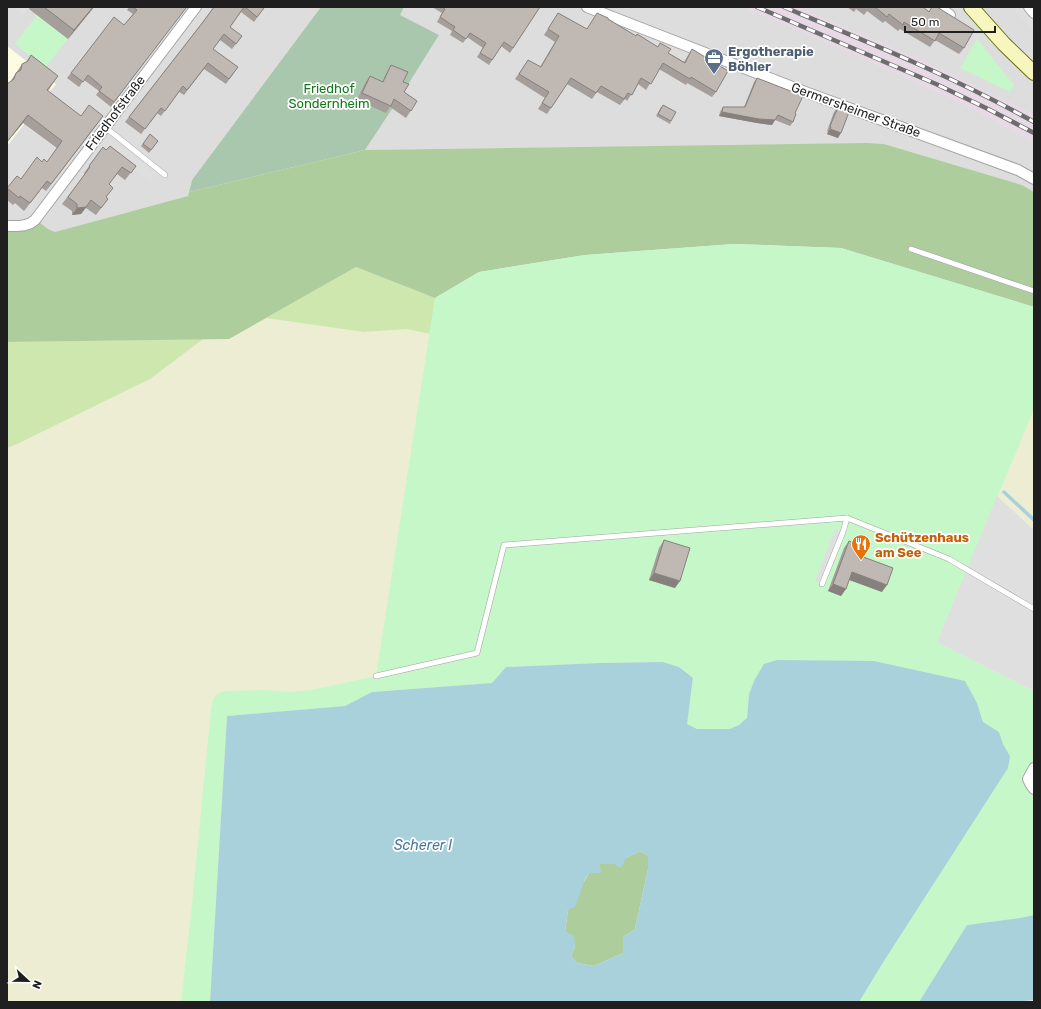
<svg xmlns="http://www.w3.org/2000/svg" width="1041" height="1009" font-family="Rubik,sans-serif">
  <rect width="100%" height="100%" fill="#f0ece6"/>
  <g fill="#ddd">
    <polygon points="7,7 321,7 192,180 188,196 55,232 48,229 39,223 7,229"/>
    <polygon points="404,7 1034,7 1034,192 1022,185 884,144 365,150 404,91 439,35 399,15"/>
  </g>
  <polygon fill="#e8d9e6" points="742,7 798,7 924,61 1034,114 1034,142 965,105 830,44"/>
  <polygon fill="#fdfce2" points="7,46 56,84 7,146"/>
  <g fill="#ecedd3">
    <polygon points="266,318 364,332 407,329 430,334 376,676 311,690 289,692 266,690 211,709 192,903 181,1002 7,1002 7,448 17,444 150,379 203,339 229,339"/>
    <polygon points="1034,409 1034,530 997,496"/>
  </g>
  <g fill="#cde7af">
    <polygon points="356,267 435,298 430,334 407,329 364,332 266,318"/>
    <polygon points="203,339 150,379 17,444 7,448 7,342"/>
  </g>
  <g fill="#adcd9d">
    <polygon points="867,143 884,144 1022,185 1034,192 1034,307 841,248 734,244 585,255 479,272 435,298 356,267 229,339 7,342 7,229 39,222 48,229 55,232 188,196 189,192 365,150"/>
    <polygon points="640,851 648,856 648,869 635,929 623,937 623,953 594,966 577,963 571,956 575,946 565,931 568,910 589,873 600,864 614,864"/>
  </g>
  <polygon fill="#a9c7ac" points="321,7 404,7 400,15 439,35 404,91 365,150 189,192 192,180"/>
  <g fill="#c6f7c8">
    <polygon points="37,15 68,39 45,68 15,44"/>
    <polygon points="977,39 1014,85 1010,92 960,68"/>
    <polygon points="734,244 841,248 1034,307 1034,409 937,642 1034,691 1034,915 1020,918 967,925 919,1002 859,1002 1010,756 1003,744 999,732 983,722 977,703 749,694 747,718 739,725 730,729 697,729 686,724 692,689 693,678 679,667 663,662 599,663 506,667 492,683 372,692 345,706 227,716 210,1002 181,1002 192,903 211,709 213,699 218,693 227,691 266,690 289,692 311,690 376,676 435,298 479,272 585,255"/>
  </g>
  <g fill="#dfdfdf">
    <polygon points="13,7 30,7 23,15"/>
    <polygon points="1012,7 1029,7 1034,13 1034,31"/>
    <polygon points="108,137 156,173 150,182 102,145"/>
    <polygon points="997,496 1034,530 1034,691 937,642"/>
    <polygon points="835,529 843,532 822,584 815,581"/>
  </g>
  <g fill="#a9d1db" fill-rule="evenodd">
    <path d="M777,660L874,661L965,681L977,703L983,722L999,732L1003,744L1010,756L1008,768L884,961L859,1002H210L227,716L345,706L372,692L492,683L506,667L599,663L663,662L679,667L693,678L687,724L697,729H730L739,725L747,718L749,694L755,679L764,664ZM640,851L648,856V869L635,929L623,937V953L594,966L577,963L571,956L575,946L574,936L565,931L568,910L575,907L585,879L589,873H601L600,864H614L621,868L626,858Z"/>
    <polygon points="1034,915 1034,1000 1024,1001 1023,1002 919,1002 967,925 1020,918"/>
  </g>
  <g fill="none" stroke-linecap="round" stroke-linejoin="round">
    <polyline stroke="#a9d1db" stroke-width="3.5" points="1004,492 1034,520"/>
    <defs>
      <g id="lane">
        <polyline points="105,127 165,175"/>
        <polyline points="911,249 1034,291"/>
        <polyline points="822,584 843,532 847,518"/>
        <polyline points="376,676 477,653 504,545 847,518 949,559 1034,609"/>
      </g>
      <g id="street">
        <polyline points="587,7 808,93 1018,170 1034,179"/>
        <polyline points="939,7 950,15"/>
        <polyline points="1029,7 1034,13"/>
        <path d="M7,226C18,226 27,227 35,220L196,7"/>
        <polyline points="1034,768 1028,779 1031,785 1034,789"/>
      </g>
      <polyline id="secondary" points="971,7 1004,44 1034,73"/>
    </defs>
    <use href="#lane" stroke="#a3a3a3" stroke-width="6"/>
    <use href="#street" stroke="#a3a3a3" stroke-width="12"/>
    <use href="#secondary" stroke="#6b720b" stroke-width="16"/>
    <use href="#lane" stroke="#fff" stroke-width="5"/>
    <use href="#street" stroke="#fff" stroke-width="10"/>
    <use href="#secondary" stroke="#f6f6be" stroke-width="14"/>
    <defs>
      <g id="rail">
        <polyline points="757,7 936,84 988,109 1034,133"/>
        <path d="M784,7C868,42 954,77 1034,122"/>
      </g>
    </defs>
    <use href="#rail" stroke="#6d6d6d" stroke-width="4.5"/>
    <use href="#rail" stroke="#fff" stroke-width="3" stroke-dasharray="9" stroke-linecap="butt"/>
  </g>
  <g fill="#a59e9a">
    <polygon points="30,7 94,7 68,39 29,9"/>
    <polygon points="129,7 185,7 111,107 96,95 99,91 84,80 79,87 67,78 71,73 124,25 133,14 127,10"/>
    <polygon points="214,7 263,7 264,8 254,22 241,12 230,27 242,36 232,49 220,40 213,49 238,67 226,84 204,69 184,95 179,92 161,116 157,113 141,134 125,122 203,22"/>
    <polygon points="432,7 540,7 510,53 501,46 489,65 477,57 483,48 467,37 463,43 450,35 452,31 437,22 442,13"/>
    <polygon points="847,7 923,7 929,12 932,7 964,48 959,54 935,40 930,47 900,29 898,31 885,21 883,23 867,11 864,15 856,9 854,12"/>
    <polygon points="558,13 586,29 608,19 636,36 668,53 684,62 692,49 716,92 712,97 687,83 686,85 659,69 646,90 638,84 627,101 625,99 620,105 597,92 592,99 567,84 547,114 538,109 545,98 515,79 528,60 540,67 555,42 544,35"/>
    <polygon points="31,55 58,76 48,91 81,116 98,123 46,191 42,188 24,211 15,203 13,205 7,200 7,188 21,179 42,162 47,162 57,148 23,123 7,142 7,84 10,82 22,64 26,62"/>
    <polygon points="391,65 403,82 404,92 417,101 406,118 390,107 386,113 357,100 365,83 370,76 382,82 387,72"/>
    <polygon points="757,78 795,113 793,122 790,126 775,120 772,125 757,123 719,116 720,112 723,107 744,107 754,82"/>
    <polygon points="661,107 671,121 670,124 656,116"/>
    <polygon points="838,107 838,138 827,134 828,132 827,131 834,112"/>
    <polygon points="150,134 158,141 149,153 141,146"/>
    <polygon points="103,147 106,150 136,166 125,180 117,174 109,184 106,197 108,199 96,215 86,208 81,214 72,215 72,211 62,204 85,174 84,173"/>
    <polygon points="664,540 675,588 649,580 659,548"/>
    <polygon points="849,541 858,555 882,592 849,580 841,596 828,591 844,548"/>
  </g>
  <g fill="#86817d">
    <polygon points="93,7 94,7 68,39 74,30"/>
    <polygon points="722,112 775,120 772,125 757,123 719,116"/>
    <polygon points="28,115 23,123 7,142"/>
    <polygon points="103,116 98,123 46,191 51,184"/>
    <polygon points="830,129 841,133 838,138 827,134"/>
    <polygon points="91,200 81,214 72,215 77,208"/>
    <polygon points="852,572 887,585 882,592 847,579"/>
    <polygon points="654,573 680,581 675,588 649,580"/>
    <polygon points="833,584 846,589 841,596 828,591"/>
  </g>
  <g fill="#c0b8b3" stroke="#86817d">
    <polygon points="44,7 93,7 74,30"/>
    <polygon points="133,7 185,7 186,8 114,102 99,91 102,87 88,75 83,82 71,73 114,17 124,25 137,10"/>
    <polygon points="214,7 244,7 230,27 242,36 236,44 224,34 213,49 238,67 229,79 208,63 187,90 183,86 165,111 161,108 145,129 129,117 203,22"/>
    <polygon points="245,7 263,7 264,8 257,17"/>
    <polygon points="442,7 540,7 513,48 504,42 492,60 480,53 486,43 470,33 466,39 453,30 455,27 440,17 445,9"/>
    <polygon points="875,7 923,7 929,12 932,7 937,7 974,30 964,48 939,33 935,41 904,22 903,25 889,14 887,17"/>
    <polygon points="558,13 587,29 597,13 608,18 608,19 636,36 637,34 658,47 660,43 671,49 668,53 685,63 692,49 728,71 716,92 691,77 690,79 663,63 651,84 641,78 632,95 628,93 624,99 601,86 596,93 571,78 551,108 542,103 549,92 519,74 528,60 541,67 559,36 548,29"/>
    <polygon points="31,55 58,76 47,90 81,116 89,105 103,116 51,184 47,181 30,203 20,196 19,198 7,188 17,176 21,179 37,157 42,162 44,159 47,162 62,141 28,115 7,142 7,84 14,79 16,73 21,70 22,64 28,61"/>
    <polygon points="391,65 408,72 403,82 409,84 404,92 417,101 411,111 394,99 391,106 362,93 370,76 383,82"/>
    <polygon points="757,78 793,92 793,91 803,96 795,113 796,114 793,122 778,115 775,120 759,119 722,112 723,107 745,107"/>
    <polygon points="663,105 676,112 671,121 658,114"/>
    <polygon points="838,107 849,112 841,133 830,129 831,127 830,126"/>
    <polygon points="150,134 158,141 151,150 143,144"/>
    <polygon points="110,146 136,166 131,173 122,167 109,184 113,188 106,197 108,199 101,208 91,200 86,207 77,208 77,204 68,197 90,167 89,166 103,147 106,150"/>
    <polygon points="664,540 690,548 680,581 654,573"/>
    <polygon points="849,541 861,546 858,555 893,568 887,585 852,572 846,589 833,584"/>
  </g>
  <defs>
    <symbol id="office-pin" viewBox="-11 -11 22 30"><path d="M0 17L-7.5 6A9.5 9.5 0 1 1 7.5 6Z" fill="#5c6f8a" stroke="#fff"/><path d="M-6-3h4V-5.5h4V-3h4V5H-6ZM-1-4.5V-3h2v-1.5ZM-6 0V1H6V0Z" fill="#fff"/></symbol>
    <symbol id="restaurant-pin" viewBox="-11 -11 22 30"><path d="M0 17L-7.5 6A9.5 9.5 0 1 1 7.5 6Z" fill="#e8710a" stroke="#fff"/><path d="M-5-6h1v4h1v-4h1v4h1v-4h1v5L-1.5 .5V6h-2V.5L-5-1ZM5-6V6H3V1.5H1.5Q1.5-4 5-6Z" fill="#fff"/></symbol>
  </defs>
  <g fill-rule="evenodd">
    <use href="#office-pin" x="703" y="47" width="22" height="30"/>
    <use href="#restaurant-pin" x="850" y="533" width="22" height="30"/>
  </g>
  <g text-anchor="middle" dominant-baseline="central" stroke-width="3.5" stroke-linejoin="round" paint-order="stroke">
    <g font-size="13" font-weight="bold" fill="#4e5e75" stroke="#fff" text-anchor="start">
      <text x="728" y="51">Ergotherapie<tspan x="728" dy="15">Böhler</tspan></text>
    </g>
    <g font-size="13" fill="#127916" stroke="#fff">
      <text x="329" y="88">Friedhof<tspan x="329" dy="15">Sondernheim</tspan></text>
    </g>
    <g font-size="13" fill="#1f1f1f" stroke="#fff">
      <text transform="translate(856 110) rotate(20)">Germersheimer Straße</text>
      <text transform="translate(115 113) rotate(-53)">Friedhofstraße</text>
    </g>
    <g font-size="13" font-weight="bold" fill="#c56008" stroke="#fff" text-anchor="start">
      <text x="875" y="537">Schützenhaus<tspan x="875" dy="15">am See</tspan></text>
    </g>
    <g font-size="14" font-style="italic" fill="#4a769c" stroke="#fff">
      <text x="423" y="845">Scherer I</text>
    </g>
  </g>
  <rect width="1041" height="1009" fill="none" stroke="#1f1f1f" stroke-width="16"/>
  <g transform="translate(28 981) rotate(112)" stroke="#ffffff" stroke-width="3" paint-order="stroke">
  <path d="M0-3L7 15L0 10L-7 15Z" fill="#1f1f1f"/>
  <text y="-6" font-size="11" font-weight="bold" text-anchor="middle" fill="#1f1f1f">N</text>
  </g>
  <path d="M905 26v6h90v-6" fill="none" stroke="#1f1f1f" stroke-width="2"/>
  <text x="911" y="26" font-size="12" fill="#1f1f1f" stroke="#ffffff" stroke-width="3" paint-order="stroke">50 m</text>
</svg>
